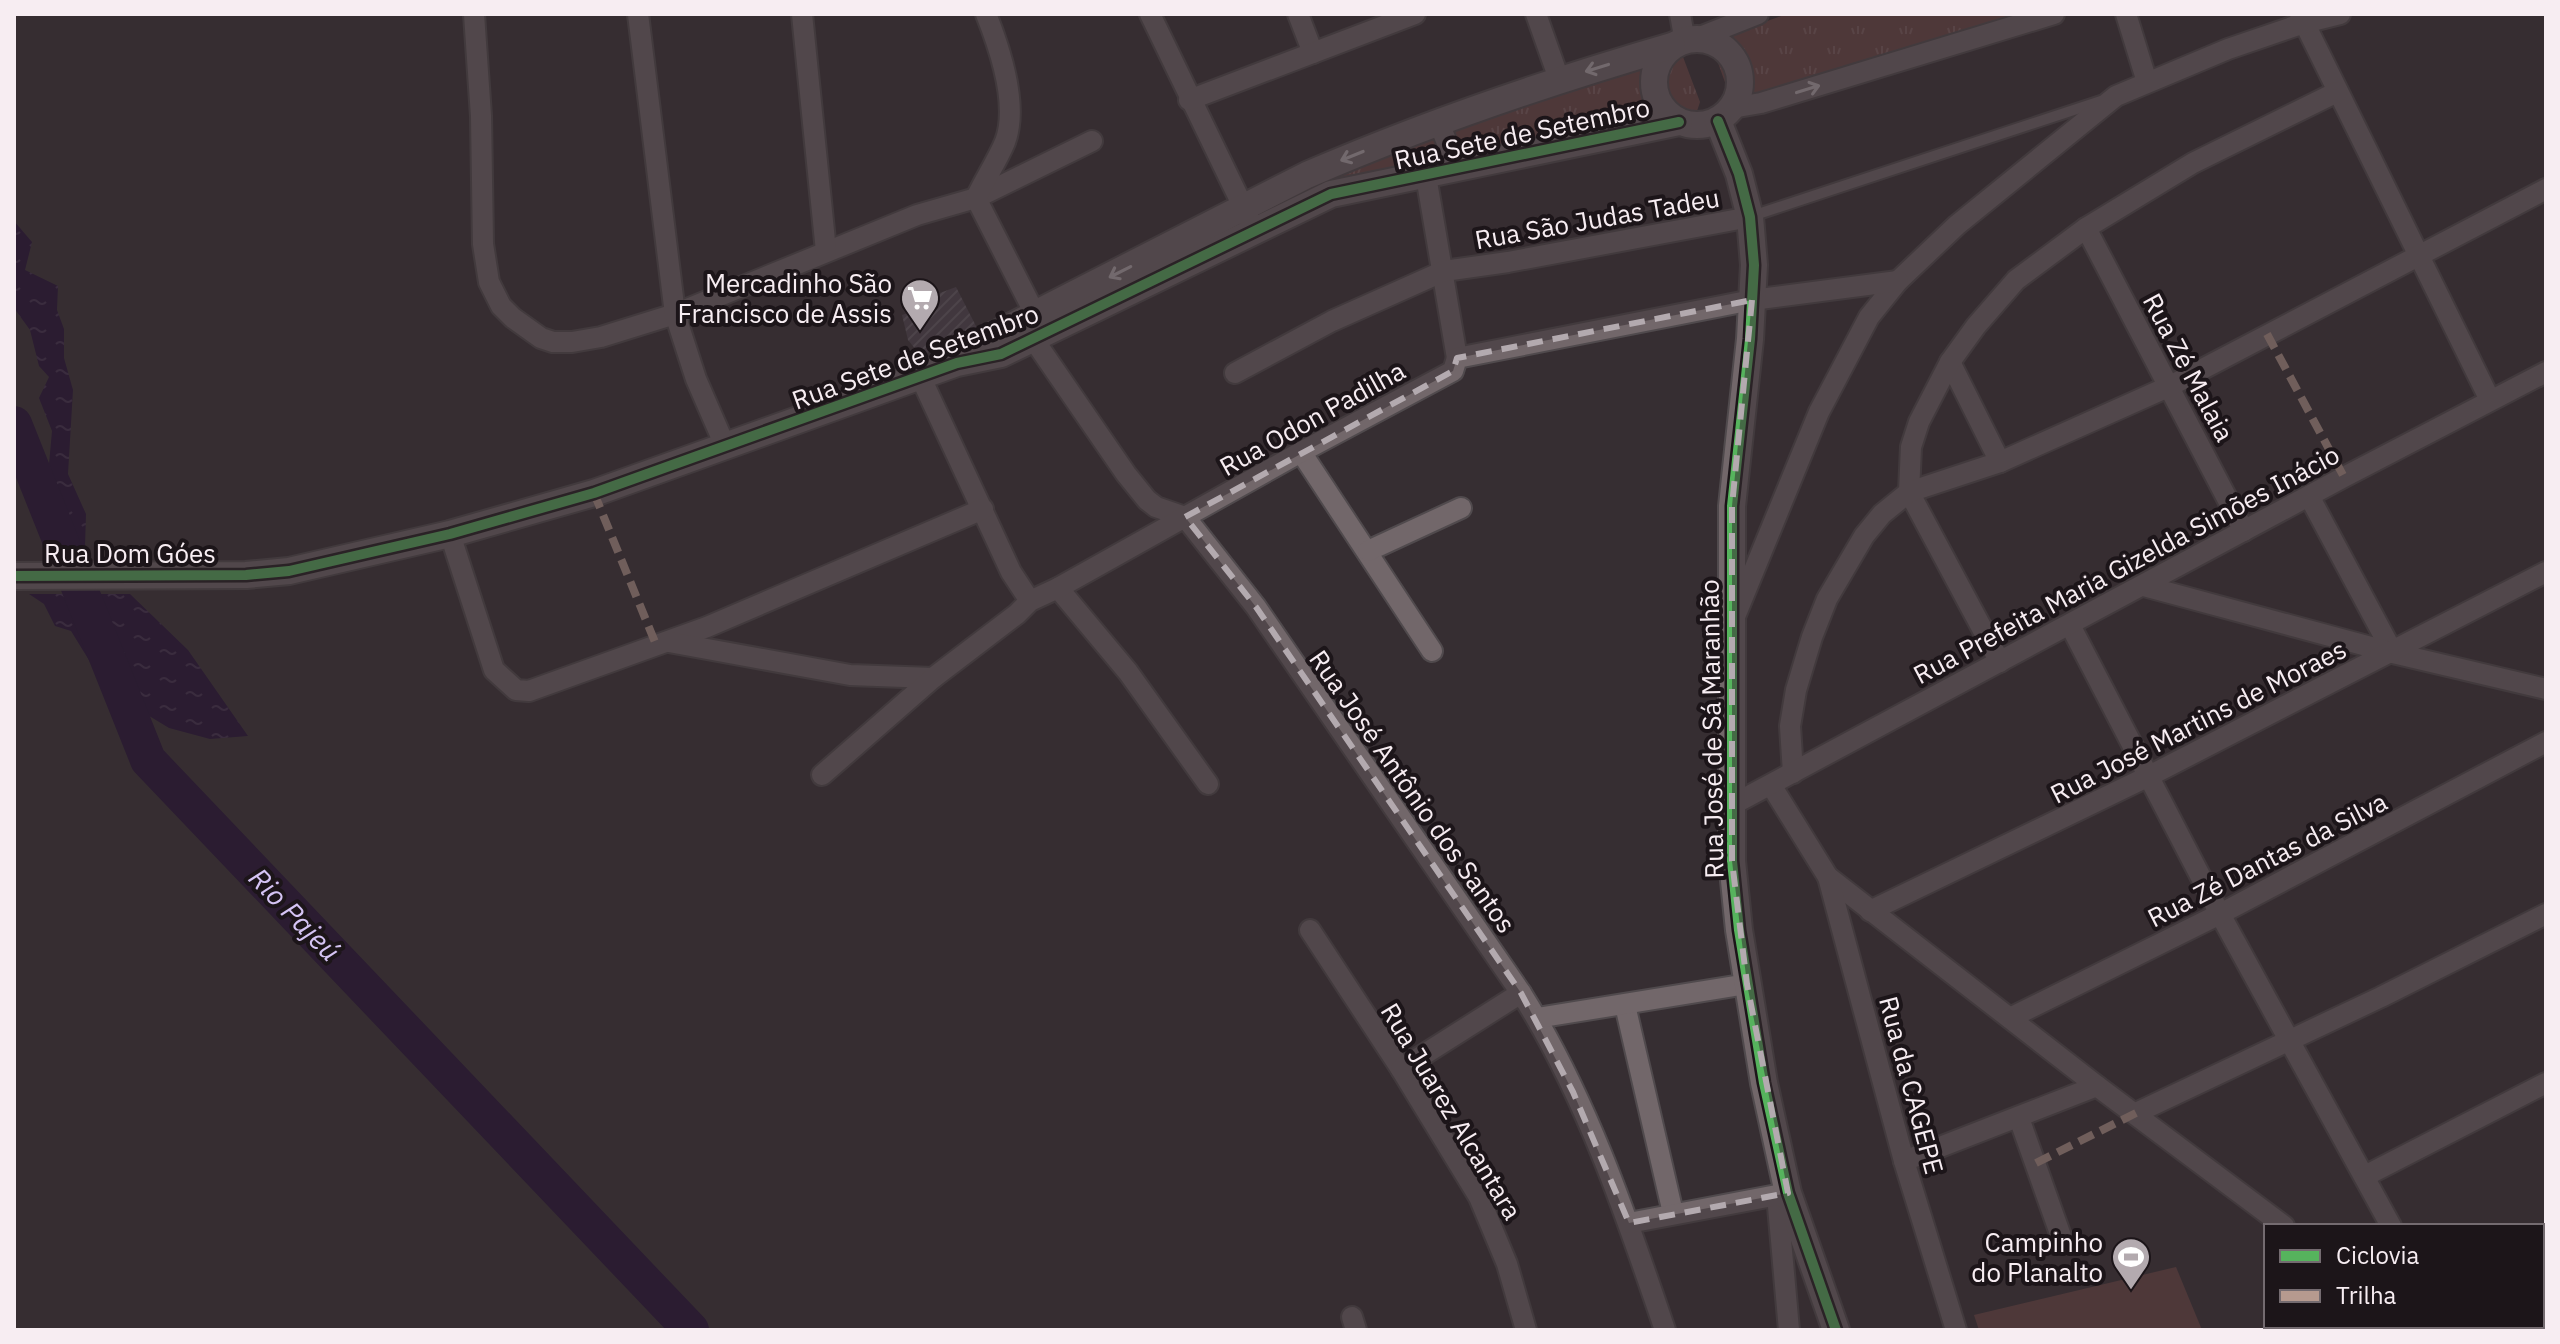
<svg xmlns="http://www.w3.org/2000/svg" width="2560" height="1344" font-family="'IBM Plex Sans',sans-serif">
  <defs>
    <pattern id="park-tufts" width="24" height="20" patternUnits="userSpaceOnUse" patternTransform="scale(2)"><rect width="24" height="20" fill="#6c4644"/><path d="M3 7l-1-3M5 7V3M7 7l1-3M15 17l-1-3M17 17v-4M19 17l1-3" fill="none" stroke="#82615f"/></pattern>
    <pattern id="water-ripples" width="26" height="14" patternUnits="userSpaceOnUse" patternTransform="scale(2)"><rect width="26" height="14" fill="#1d0831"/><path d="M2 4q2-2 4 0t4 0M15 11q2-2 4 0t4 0" fill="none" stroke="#3f2c4f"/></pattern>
    <pattern id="building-hatch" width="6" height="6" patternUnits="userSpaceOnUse" patternTransform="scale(2)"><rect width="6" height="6" fill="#4e444e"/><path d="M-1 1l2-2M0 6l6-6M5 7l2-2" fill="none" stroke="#685f68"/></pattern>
  </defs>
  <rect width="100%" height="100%" fill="#362e32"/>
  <polygon fill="#6c4644" points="2176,1267 2202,1330 1979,1330 1974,1315"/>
  <g fill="url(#park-tufts)">
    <polygon points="1787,14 2021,14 1741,100 1730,96 1713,49 1719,38"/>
    <polygon points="1672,53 1683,57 1700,102 1696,114 1396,170 1322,188 1317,180"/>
  </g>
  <g fill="url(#water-ripples)">
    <polygon points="14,221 32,242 25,270 58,286 57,310 64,329 64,358 73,390 68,474 86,514 85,547 73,542 61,497 49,464 52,431 39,398 49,377 39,366 30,330 14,308"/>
    <polygon points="29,594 130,594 188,650 248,736 210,739 169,728 108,691 71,631 55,626 44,604"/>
  </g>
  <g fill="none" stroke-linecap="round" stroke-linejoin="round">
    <polyline stroke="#1d0831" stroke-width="36" points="14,424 148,760 691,1330"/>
  </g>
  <polygon fill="url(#building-hatch)" points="956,287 977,328 921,356 908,340 902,315 908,313 905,306"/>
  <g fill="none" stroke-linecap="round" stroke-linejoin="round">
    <defs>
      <polyline id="service" points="1752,216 2101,101"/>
      <g id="minor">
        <polyline points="474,14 481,116 483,244 489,282 501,306 513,318 541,338 553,342 572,342 601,337 675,314 917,215 976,198 1092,141"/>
        <polyline points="638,14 675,314 696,379 726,448"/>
        <polyline points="802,14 826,251"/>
        <path d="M986,14C1000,49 1019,105 1005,142C997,161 985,179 976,198L1035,314"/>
        <polyline points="1150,14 1249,219"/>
        <polyline points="1298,14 1313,53"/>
        <polyline points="1536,14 1559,79"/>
        <polyline points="1680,14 1685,42"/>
        <polyline points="2126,14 2147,82"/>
        <polyline points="2300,14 2490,400"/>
        <polyline points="1695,39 1758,14"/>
        <polyline points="1189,100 1415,14"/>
        <polyline points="1732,108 1761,103 2054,14"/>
        <polyline points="1439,123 1458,170"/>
        <polyline points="1426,176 1457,358"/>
        <polyline points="2086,228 2244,531"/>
        <path d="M1034,340L1126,474L1147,500L1156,507L1185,517L1256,607L1521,993C1586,1096 1626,1215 1665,1330"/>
        <polyline points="1950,362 2000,462"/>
        <polyline points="1235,373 1332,321 1444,271 1508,262 1750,217"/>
        <polyline points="921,378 1011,572 1030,601"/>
        <polyline points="1301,452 1432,651"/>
        <polyline points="2309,496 2393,653"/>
        <polyline points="450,534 494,670 516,690 529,691 707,627 983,509"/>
        <polyline points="1368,551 1461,508"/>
        <polyline points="2144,586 2393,653 2546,689"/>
        <polyline points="1058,588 1128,672 1208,784"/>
        <polyline points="1734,619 1819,412 1869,317 1898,281 1957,225 2116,96 2228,49 2304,23 2340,14"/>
        <polyline points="2070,625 2220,914 2391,1226"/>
        <polyline points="669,642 850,675 933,678"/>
        <polyline points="2000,662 1909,492 1911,447 1919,422 1950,362 1976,326 2016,280 2086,228 2193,163 2337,92"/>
        <polyline points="1793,773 1790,726 1796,690 1812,637 1827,599 1864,536 1882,514 1909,492 2000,462 2170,386 2546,189"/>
        <polyline points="822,775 933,678 1017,614 1030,601 1058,588 1301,452 1453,371 1457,358 1752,300 1898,281"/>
        <polyline points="1771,785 1828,877 2097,1086 2284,1226"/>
        <polyline points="1732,805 2344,477 2546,372"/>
        <polyline points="1828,877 1904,1161 1956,1330"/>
        <polyline points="1870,911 2149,776 2546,572"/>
        <polyline points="1310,930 1401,1069 1479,1197 1507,1264 1526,1330"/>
        <polyline points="1625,1005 1673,1213"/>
        <polyline points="1537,1018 1747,984"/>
        <polyline points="2010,1018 2220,914 2546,742"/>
        <polyline points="1401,1069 1521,993"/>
        <polyline points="2136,1113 2381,997 2546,914"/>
        <polyline points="2019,1118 2062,1239"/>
        <polyline points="1904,1161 2097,1086"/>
        <polyline points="2365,1176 2546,1083"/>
        <polyline points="1777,1195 1789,1330"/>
        <polyline points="1629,1223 1788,1193"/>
        <polyline points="2542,1263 2546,1260"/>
        <polyline points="1352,1317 1356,1330"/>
        <polyline points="2436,1330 2445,1326"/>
      </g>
      <g id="tertiary">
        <circle cx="1697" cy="82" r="43"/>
        <polyline points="1718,121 1739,174 1750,217 1754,265 1750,339 1732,506 1732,861 1739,930 1764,1083 1788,1193 1836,1330"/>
        <path d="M964,358L994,335L1307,175C1425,124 1548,82 1672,46"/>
        <polyline points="14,576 246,575 289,571 450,534 594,493 957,363 1001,354 1331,194 1679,122"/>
      </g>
    </defs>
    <use href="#service" stroke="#504a4d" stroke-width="14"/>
    <use href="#minor" stroke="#504a4d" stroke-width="24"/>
    <use href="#tertiary" stroke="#504a4d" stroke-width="30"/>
    <use href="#service" stroke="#72676a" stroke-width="10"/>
    <use href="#minor" stroke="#72676a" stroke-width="20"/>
    <use href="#tertiary" stroke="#72676a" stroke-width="26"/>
    <g stroke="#b69a8f" stroke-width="8" stroke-dasharray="16 8" stroke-linecap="butt">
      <polyline points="2267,334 2344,477"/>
      <polyline points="594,493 657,647"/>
      <polyline points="2036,1163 2136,1113"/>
    </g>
    <defs>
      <g id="cycleway">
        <polyline points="1718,121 1739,174 1750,217 1754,265 1750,339 1732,506 1732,861 1739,930 1764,1083 1788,1193 1836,1330"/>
        <polyline points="14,576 246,575 289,571 450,534 594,493 957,363 1001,354 1331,194 1679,122"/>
      </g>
    </defs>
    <use href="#cycleway" stroke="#1c1519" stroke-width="15"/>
    <use href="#cycleway" stroke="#56b35d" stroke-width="10"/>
  </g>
  <defs><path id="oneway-shaft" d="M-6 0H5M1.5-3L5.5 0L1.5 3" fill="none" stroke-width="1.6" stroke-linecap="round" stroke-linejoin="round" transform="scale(2)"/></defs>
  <g stroke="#bbb1b5">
    <use href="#oneway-shaft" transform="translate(1597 68) rotate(163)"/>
    <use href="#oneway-shaft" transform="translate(1808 89) rotate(-17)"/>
    <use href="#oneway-shaft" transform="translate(1352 156) rotate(158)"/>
    <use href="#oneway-shaft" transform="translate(1120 272) rotate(153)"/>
  </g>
  <path d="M0 0H2560V1344H0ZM1752,300L1732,506V861L1747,984L1788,1193L1629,1223L1573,1092L1521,993L1256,607L1185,517L1453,371L1457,358Z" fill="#362e32" fill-opacity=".55" fill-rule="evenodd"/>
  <path fill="none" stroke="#b3aaaf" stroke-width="6" stroke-dasharray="16 10" stroke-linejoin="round" d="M1752,300L1732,506V861L1747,984L1788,1193L1629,1223L1573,1092L1521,993L1256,607L1185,517L1453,371L1457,358Z"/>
  <defs>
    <symbol id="supermarket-pin" viewBox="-11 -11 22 30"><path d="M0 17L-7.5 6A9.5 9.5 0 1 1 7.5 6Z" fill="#b3aaaf" stroke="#1c1519"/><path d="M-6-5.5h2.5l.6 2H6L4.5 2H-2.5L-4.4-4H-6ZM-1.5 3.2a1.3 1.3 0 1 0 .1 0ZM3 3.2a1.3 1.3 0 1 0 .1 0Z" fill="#fff"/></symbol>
    <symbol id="stadium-pin" viewBox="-11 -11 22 30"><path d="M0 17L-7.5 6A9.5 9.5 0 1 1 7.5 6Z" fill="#b3aaaf" stroke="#1c1519"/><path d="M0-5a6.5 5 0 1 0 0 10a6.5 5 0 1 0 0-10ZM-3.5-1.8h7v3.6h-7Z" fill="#fff"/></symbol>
  </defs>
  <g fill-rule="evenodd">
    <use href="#supermarket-pin" x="898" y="276" width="44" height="60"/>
    <use href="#stadium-pin" x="2109" y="1235" width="44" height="60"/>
  </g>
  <g text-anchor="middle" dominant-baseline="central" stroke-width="8" stroke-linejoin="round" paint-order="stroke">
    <g font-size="26" fill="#f7edf2" stroke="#1c1519">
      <text transform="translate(1522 133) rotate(-12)">Rua Sete de Setembro</text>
      <text transform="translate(1597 218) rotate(-10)">Rua São Judas Tadeu</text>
      <text transform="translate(915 356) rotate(-20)">Rua Sete de Setembro</text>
      <text transform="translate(2189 367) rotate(62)">Rua Zé Malaia</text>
      <text transform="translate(1312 418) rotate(-29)">Rua Odon Padilha</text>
      <text x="130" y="553">Rua Dom Góes</text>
      <text transform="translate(2126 564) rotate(-28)">Rua Prefeita Maria Gizelda Simões Inácio</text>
      <text transform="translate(2198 721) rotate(-27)">Rua José Martins de Moraes</text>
      <text transform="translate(1711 729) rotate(-91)">Rua José de Sá Maranhão</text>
      <text transform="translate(1413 791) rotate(55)">Rua José Antônio dos Santos</text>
      <text transform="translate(2267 859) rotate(-27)">Rua Zé Dantas da Silva</text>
      <text transform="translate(1912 1085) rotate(75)">Rua da CAGEPE</text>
      <text transform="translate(1452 1111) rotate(59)">Rua Juarez Alcantara</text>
    </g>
    <g font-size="26" fill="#f7edf2" stroke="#1c1519" text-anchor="end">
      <text x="892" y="283">Mercadinho São<tspan x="892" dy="30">Francisco de Assis</tspan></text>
      <text x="2103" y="1242">Campinho<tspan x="2103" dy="30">do Planalto</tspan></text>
    </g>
    <g font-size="28" font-style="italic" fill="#d5c4f4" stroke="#1c1519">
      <text transform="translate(295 914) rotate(46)">Rio Pajeú</text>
    </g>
  </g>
  <rect width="2560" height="1344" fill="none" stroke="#f7edf2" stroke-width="32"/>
  <rect x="2264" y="1224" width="280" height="104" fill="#1c1519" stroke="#746b70" stroke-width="2"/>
  <rect x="2280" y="1250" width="40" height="12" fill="#56b35d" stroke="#746b70" stroke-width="2"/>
  <text x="2336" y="1264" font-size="24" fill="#f7edf2">Ciclovia</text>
  <rect x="2280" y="1290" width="40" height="12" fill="#b69a8f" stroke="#746b70" stroke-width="2"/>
  <text x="2336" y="1304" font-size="24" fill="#f7edf2">Trilha</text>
</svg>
